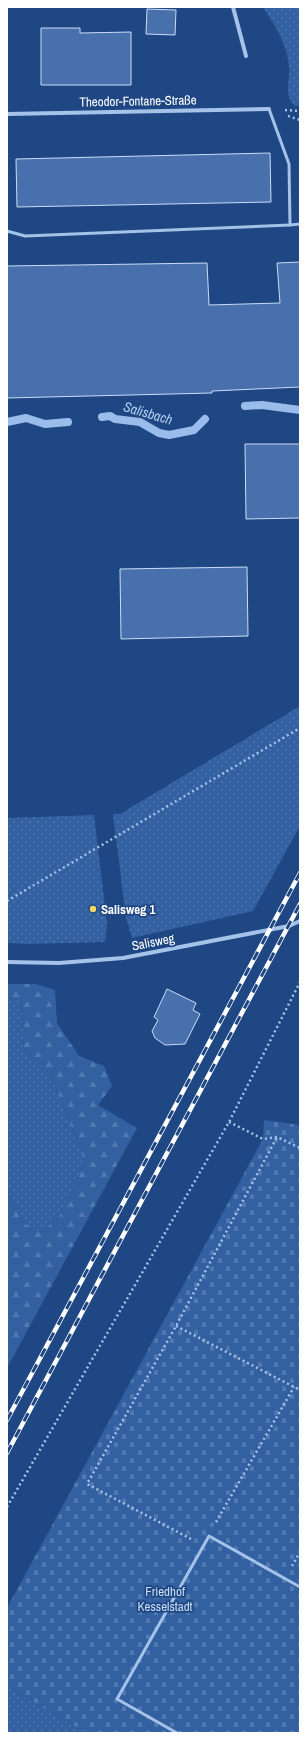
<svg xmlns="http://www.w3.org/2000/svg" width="307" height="1740" font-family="'Archivo Narrow',sans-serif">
  <defs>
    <pattern id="grass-dots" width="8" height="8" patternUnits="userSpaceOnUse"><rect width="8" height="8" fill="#3260a1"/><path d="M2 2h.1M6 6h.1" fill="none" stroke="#5178af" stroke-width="1.8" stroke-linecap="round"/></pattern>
    <pattern id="forest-firs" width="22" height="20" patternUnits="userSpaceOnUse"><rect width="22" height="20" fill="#3260a1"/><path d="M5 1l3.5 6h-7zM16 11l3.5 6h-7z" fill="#5178af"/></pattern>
    <pattern id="cemetery-stones" width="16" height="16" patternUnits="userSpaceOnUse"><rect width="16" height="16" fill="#3260a1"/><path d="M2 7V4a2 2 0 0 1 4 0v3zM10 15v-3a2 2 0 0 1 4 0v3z" fill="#5178af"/></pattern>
  </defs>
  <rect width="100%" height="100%" fill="#1e4783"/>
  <g fill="url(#grass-dots)">
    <path d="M263,7H300V105L295,106C283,95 290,80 289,67C287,43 275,26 263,7Z"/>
    <polygon points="300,706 300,826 253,911 132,938 126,918 113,814 120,814"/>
    <polygon points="94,815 107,923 105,942 27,944 7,943 7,818"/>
    <polygon points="21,998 24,1049 50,1074 79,1145 84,1164 59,1217 42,1232 24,1223 7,1189 7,999"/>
    <polygon points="7,1687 87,1733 7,1733"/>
  </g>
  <polygon fill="url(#forest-firs)" points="7,984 36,984 55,990 57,1023 79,1056 104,1066 112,1086 98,1105 137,1128 7,1368 7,1189 24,1223 42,1232 59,1217 84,1163 79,1145 50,1074 24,1049 21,998 7,999"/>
  <polygon fill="url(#cemetery-stones)" points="264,1120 300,1125 300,1733 87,1733 7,1687 7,1608 263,1139"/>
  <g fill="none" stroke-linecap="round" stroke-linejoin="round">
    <g stroke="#99bceb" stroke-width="8">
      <polyline points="245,406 262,405 300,410"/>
      <polyline points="102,417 110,416 115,419 140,422 159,433 169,435 194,430 205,419"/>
      <polyline points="7,422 26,418 45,424 68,422"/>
    </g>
  </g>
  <g fill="#4770ac" stroke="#caddf7">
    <polygon points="147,9 176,10 175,35 146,34"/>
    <polygon points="41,28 80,28 80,33 131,32 131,85 41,85"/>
    <polygon points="270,153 271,202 17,207 16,159"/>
    <polygon points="300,262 300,387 212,391 212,393 7,398 7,266 207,263 209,305 280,303 277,263"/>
    <polygon points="245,444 300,444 300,518 246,519"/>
    <polygon points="247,567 248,636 121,639 120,569"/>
    <polygon points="167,989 196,1003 193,1010 200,1014 185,1044 165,1045 155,1038 152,1031 158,1020 154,1017"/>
  </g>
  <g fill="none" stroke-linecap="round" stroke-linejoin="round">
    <g stroke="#a5c2e9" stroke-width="2.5" stroke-dasharray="2 3" stroke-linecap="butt">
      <polyline points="285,110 300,111"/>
      <polyline points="288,116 300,120"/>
      <polyline points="7,901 300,728"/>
      <polyline points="229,1122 263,1139 277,1137 300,1148"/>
      <polyline points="176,1326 300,1390"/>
      <polyline points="7,1507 229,1122 300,982"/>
      <polyline points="216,1522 294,1387"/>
      <polyline points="191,1539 87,1484 176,1326 277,1137"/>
      <polyline points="292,1566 300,1552"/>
    </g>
    <g stroke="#a5c2e9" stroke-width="3">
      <polyline points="269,109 289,164 290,225 300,224"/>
      <polyline points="7,231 25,236 290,225"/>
      <polyline points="177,1733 117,1699 209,1536 300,1587"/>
    </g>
    <g stroke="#a5c2e9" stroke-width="4">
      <polyline points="233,7 246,56"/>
      <polyline points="7,114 269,109"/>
      <polyline points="7,962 59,963 123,958 289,926 300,921"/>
    </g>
    <defs>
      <g id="rail">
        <polyline points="7,1420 300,873"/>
        <polyline points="7,1453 300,904"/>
      </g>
    </defs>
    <use href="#rail" stroke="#fff" stroke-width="4.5"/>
    <use href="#rail" stroke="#1e4783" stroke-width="3" stroke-dasharray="9" stroke-linecap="butt"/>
  </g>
  <circle fill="#f8d365" stroke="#1e4783" stroke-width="1.5" cx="93" cy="909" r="4"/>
  <g text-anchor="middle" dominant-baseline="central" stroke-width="3.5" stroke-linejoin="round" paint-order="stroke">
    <g font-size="13" fill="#fff" stroke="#1e4783">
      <text transform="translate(138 101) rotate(-1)">Theodor-Fontane-Straße</text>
      <text transform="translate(153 942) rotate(-11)">Salisweg</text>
    </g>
    <g font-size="13" font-weight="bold" fill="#fff" stroke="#1e4783" text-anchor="start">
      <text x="101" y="909">Salisweg 1</text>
    </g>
    <g font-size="13" fill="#caddf7" stroke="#1e4783">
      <text x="165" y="1591">Friedhof<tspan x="165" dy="15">Kesselstadt</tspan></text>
    </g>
    <g font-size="14" font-style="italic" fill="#b1ccf1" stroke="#1e4783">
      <text transform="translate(148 413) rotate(16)">Salisbach</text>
    </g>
  </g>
  <rect width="307" height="1740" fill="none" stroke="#ffffff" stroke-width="16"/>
</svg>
